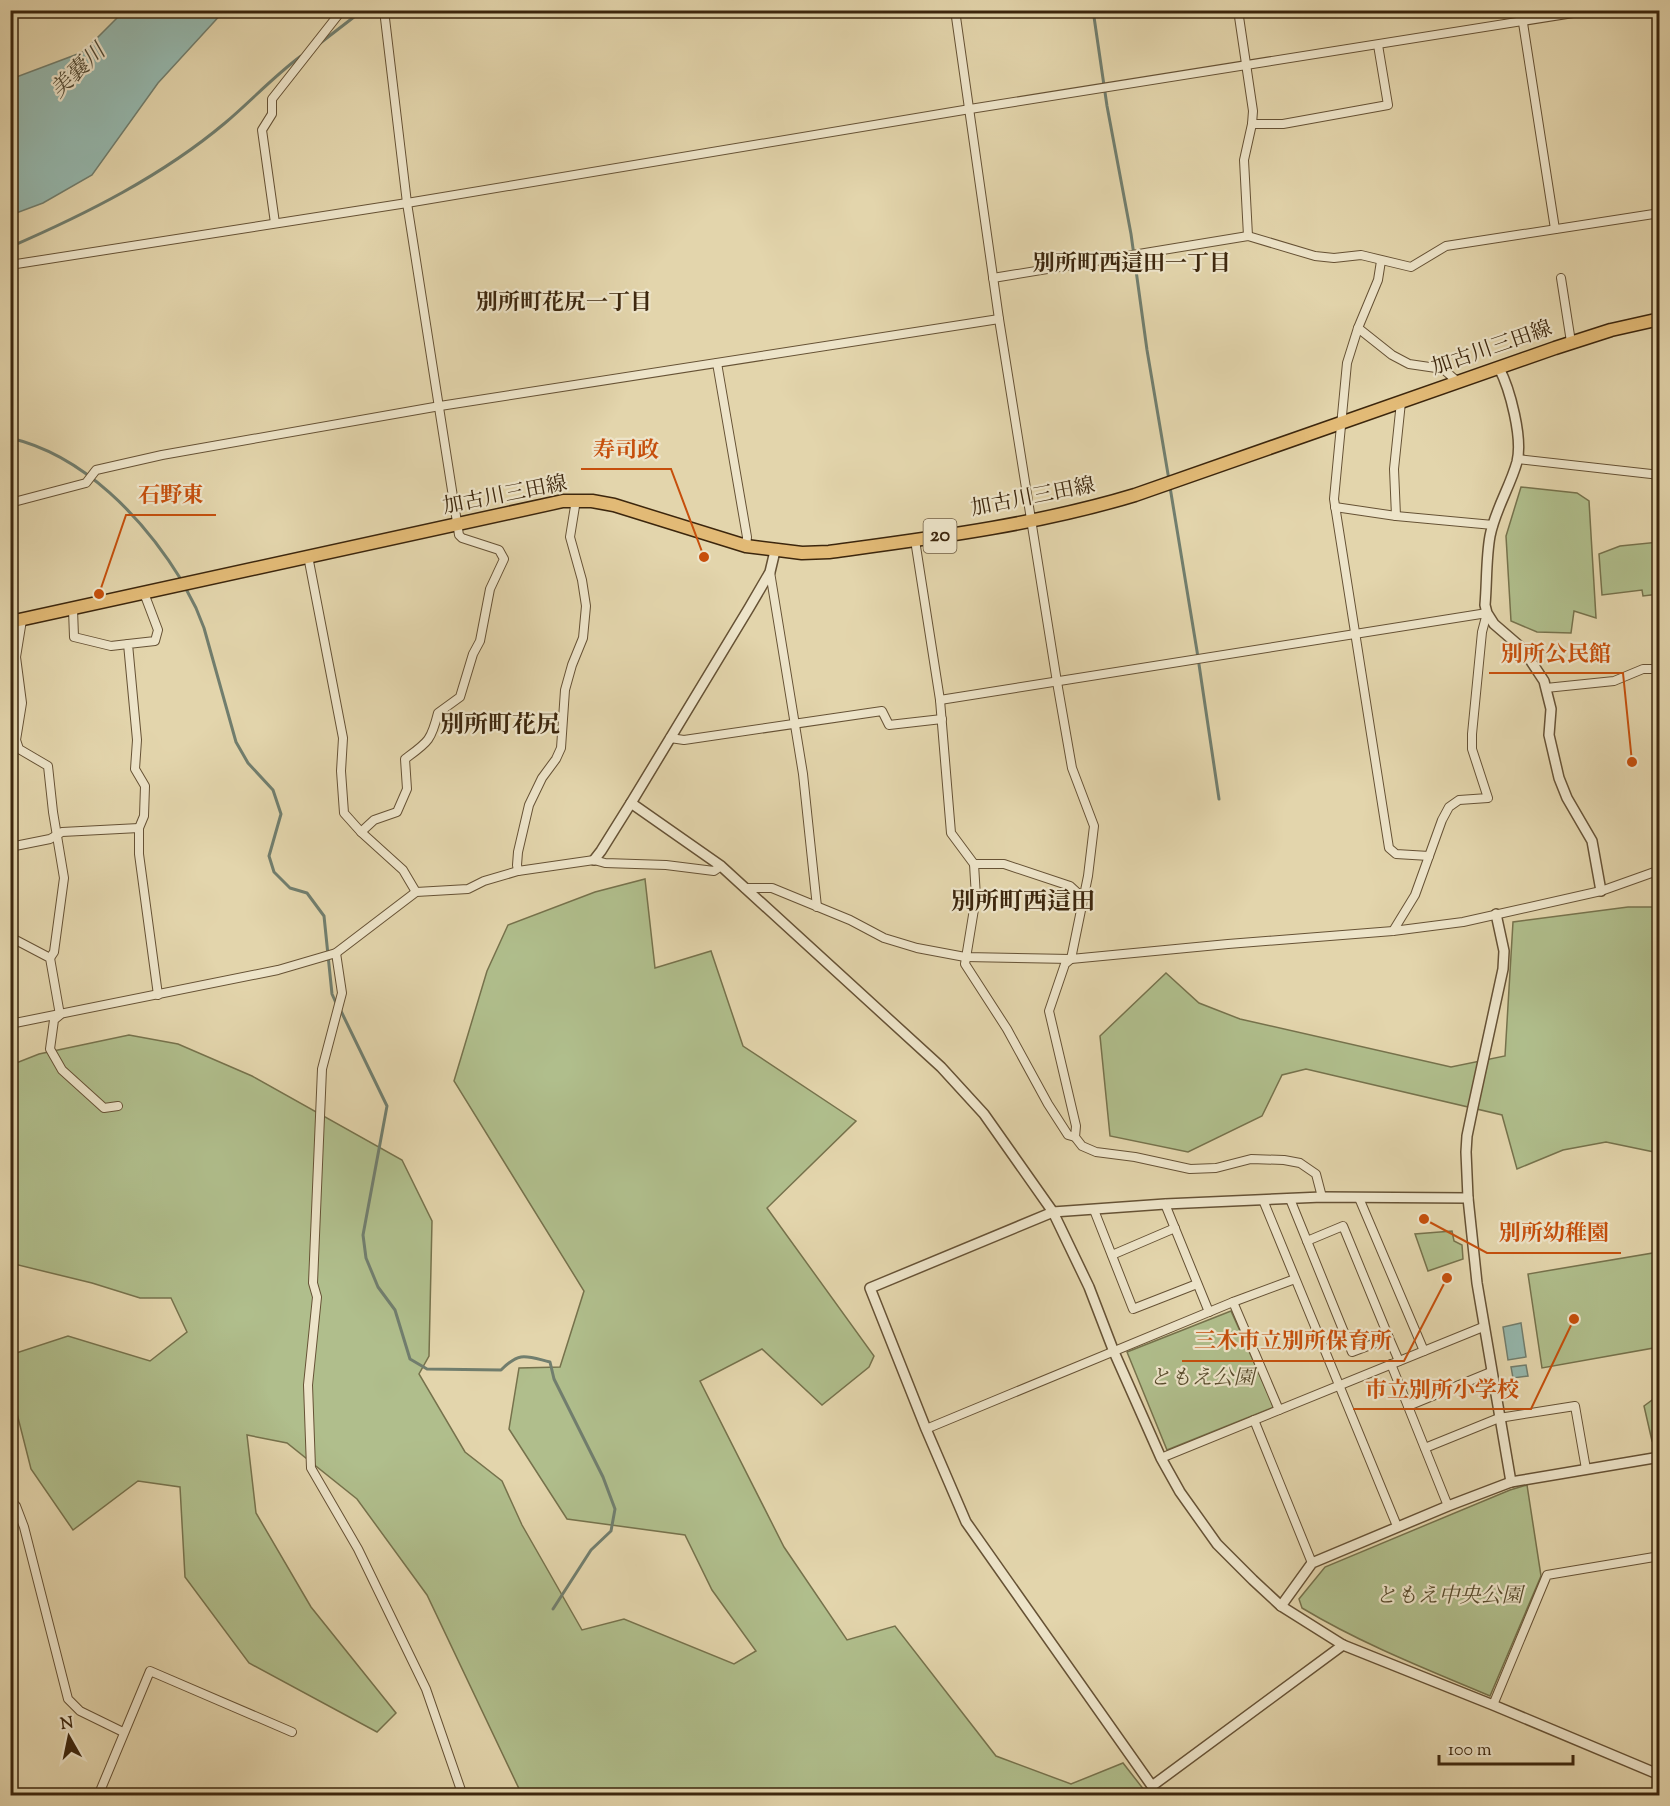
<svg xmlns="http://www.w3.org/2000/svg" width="1670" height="1806" font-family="'Sorts Mill Goudy','Noto Serif JP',serif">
  <rect width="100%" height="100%" fill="#e3d5ac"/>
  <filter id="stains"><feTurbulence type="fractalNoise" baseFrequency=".00333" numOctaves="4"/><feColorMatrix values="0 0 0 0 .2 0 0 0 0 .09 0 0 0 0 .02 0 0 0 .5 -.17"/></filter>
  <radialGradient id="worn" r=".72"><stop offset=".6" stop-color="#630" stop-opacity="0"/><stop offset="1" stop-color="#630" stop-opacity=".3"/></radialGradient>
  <g fill="#b0be8c" stroke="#76724c" stroke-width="1.5">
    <polygon points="1521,487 1577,493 1589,501 1596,618 1574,611 1571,633 1537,632 1511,621 1506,536"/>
    <polygon points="1659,542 1659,594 1643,596 1642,590 1602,595 1599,554 1620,546"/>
    <polygon points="645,879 655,968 711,951 743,1046 856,1121 767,1208 874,1356 869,1367 822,1405 762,1349 700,1381 784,1547 847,1640 895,1626 996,1756 1071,1784 1123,1763 1148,1795 522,1795 427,1595 357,1499 287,1443 247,1435 256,1513 311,1607 396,1713 377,1732 249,1663 185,1577 180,1487 138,1481 73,1530 31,1469 11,1390 10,1355 68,1336 150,1361 187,1332 171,1298 140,1298 92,1283 10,1263 11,1065 39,1054 129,1035 178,1044 252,1076 402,1160 432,1221 429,1356 419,1374 465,1452 502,1481 522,1525 582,1630 624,1619 734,1664 756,1651 712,1590 685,1535 567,1519 509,1429 519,1368 560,1367 584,1291 454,1081 487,971 508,925 595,892"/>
    <polygon points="1628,907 1659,907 1659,1153 1606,1142 1563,1150 1517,1169 1502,1115 1306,1069 1282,1075 1262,1116 1188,1152 1110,1136 1100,1036 1166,973 1199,1003 1240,1019 1451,1067 1505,1056 1513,922"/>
    <polygon points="1452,1231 1454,1241 1462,1245 1463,1259 1428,1271 1415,1234"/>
    <polygon points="1659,1252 1659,1347 1542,1368 1528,1274"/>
    <polygon points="1231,1311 1274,1407 1167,1450 1127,1352"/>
    <polygon points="1659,1395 1659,1441 1652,1441 1644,1406"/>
    <path d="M1527,1485L1541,1576L1490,1696C1426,1669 1362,1644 1302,1608L1299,1599L1325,1567L1510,1490Z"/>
  </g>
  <g fill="#95b8ae" stroke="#717e6e" stroke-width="1.5">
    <polygon points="124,11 224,11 158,83 92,175 43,203 11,215 11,79 83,52"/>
    <polygon points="1521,1323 1526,1357 1508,1360 1503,1327"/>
    <polygon points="1526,1365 1528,1376 1513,1378 1511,1367"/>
  </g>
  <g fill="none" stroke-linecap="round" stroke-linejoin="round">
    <g stroke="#717e6e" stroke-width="3">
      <polyline points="1093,10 1107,106 1131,234 1147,350 1169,480"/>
      <polyline points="319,44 363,10"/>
      <path d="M10,247C86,214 162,176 225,123C251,101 274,76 301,56"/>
      <path d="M10,438C84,455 144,519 182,581"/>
      <polyline points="1170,487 1197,651 1219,799"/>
      <polyline points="185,587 196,608 204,628 236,742 248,763 273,790 281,814 269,856 274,872 290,888 307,893 324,916 332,994 336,1003"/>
      <path d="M340,1009L387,1106L363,1235L366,1258L378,1287L395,1310L410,1359L427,1369L501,1370C520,1351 526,1356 550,1362L554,1379L603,1477L615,1509L611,1531L591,1550L553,1609"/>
    </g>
    <defs>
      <g id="minor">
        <path d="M384,10L407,203L459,535L462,538L499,550L504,559L490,589L480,641L473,654L460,697L438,713C431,741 428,742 405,759L407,789L397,812L374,820L361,832L403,870L416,892"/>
        <polyline points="955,10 999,319 1057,682 1072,768 1094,826 1088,876 1071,959 1065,964 1049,1011 1076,1126 1075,1137 1082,1146 1096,1152 1135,1157 1190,1169 1216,1168 1251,1159 1284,1160 1300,1163 1316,1174 1322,1197"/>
        <polyline points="1238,10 1253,111 1252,124 1244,160 1248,236"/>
        <polyline points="1521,10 1555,229"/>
        <polyline points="1252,124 1283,124 1388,105 1378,45"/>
        <polyline points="275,223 262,130 272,114 272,99 342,10"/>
        <polyline points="1381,261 1378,280 1358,328 1347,363 1334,499 1389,848 1396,854 1429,856"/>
        <polyline points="10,265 407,203 970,109 1592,10"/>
        <polyline points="993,278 1248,236 1315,256 1334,258 1361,255 1411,267 1446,246 1660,213"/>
        <polyline points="1561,278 1571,342"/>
        <polyline points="1358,328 1392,355 1409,364 1443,369 1458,382"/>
        <polyline points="717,363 747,537 746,546"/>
        <polyline points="1518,459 1660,475"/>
        <polyline points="10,503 86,483 96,470 162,455 440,406 999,319"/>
        <polyline points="1335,507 1396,516 1493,525"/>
        <polyline points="1396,516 1394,469 1401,402"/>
        <polyline points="915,540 940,700 951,833 974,864 976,897 965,964 1007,1029 1048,1104 1068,1135 1075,1137"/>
        <polyline points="308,556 343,738 341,771 344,813 361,832"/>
        <polyline points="770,572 803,774 817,907"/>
        <polyline points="144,593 158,630 155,641 128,644 137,740 135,769 145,786 144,816 139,828 139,854 158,995"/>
        <polyline points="73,609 74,637 111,646 128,644"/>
        <polyline points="22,620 16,657 22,703 16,740 19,749 48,766 53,812 64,878 54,952 50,958"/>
        <polyline points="1546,688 1614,681 1643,669 1660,669"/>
        <polyline points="940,700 1487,613 1482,632 1472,734 1472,749 1488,798 1459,800 1449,807 1442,820 1415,895 1393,931"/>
        <polyline points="670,738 684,740 882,711 889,725 942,719"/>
        <polyline points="10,847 50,839 62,832 139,828"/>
        <polyline points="974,864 1004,864 1070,886 1083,898"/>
        <polyline points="518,871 517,865 518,852 529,805 542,778 556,759 561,748 565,690 572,665 583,638 586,606 582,580 570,537 576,500"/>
        <polyline points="745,888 772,888 850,920 884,938 917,948 965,957 1071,959 1228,944 1393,931 1463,922 1601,891 1660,870"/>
        <polyline points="10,937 50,958 60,1015 54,1020 50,1049 62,1070 104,1108 118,1106"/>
        <polyline points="336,953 342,993 322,1069 313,1283 317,1297 308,1385 311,1468 358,1549 426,1689 463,1796"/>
        <polyline points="10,1024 278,970 336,953 416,892 468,889 484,881 518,871 594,860 605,863 666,865 714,871 721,866"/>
        <polyline points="1359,1198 1424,1351"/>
        <polyline points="1290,1199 1352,1352 1389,1338 1399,1361"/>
        <polyline points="1263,1200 1397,1526"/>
        <polyline points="1165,1204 1209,1312"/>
        <polyline points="1094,1210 1133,1309 1197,1284"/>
        <polyline points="1307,1241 1343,1226 1389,1338"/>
        <polyline points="1112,1255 1175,1228"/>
        <polyline points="1233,1302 1279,1410"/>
        <polyline points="1391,1364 1448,1506"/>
        <polyline points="1408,1406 1491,1372"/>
        <polyline points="1254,1420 1312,1563"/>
        <polyline points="926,1429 1233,1302 1295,1279"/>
        <polyline points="1425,1448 1499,1418 1575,1406 1586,1469"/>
        <polyline points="1161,1458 1483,1327"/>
        <polyline points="10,1500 16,1506 24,1527 68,1699 80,1711 123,1732"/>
        <polyline points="1493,1705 1547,1575 1660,1556"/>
        <polyline points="98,1796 150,1671 292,1732"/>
      </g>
      <g id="tertiary">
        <path d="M1499,368C1510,389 1523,438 1517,462C1510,487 1495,510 1490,536C1486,558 1487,582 1485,605L1487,613L1494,624L1523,649L1544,681L1551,709L1549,735L1559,778L1567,798L1592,841L1601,891"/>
        <polyline points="631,803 721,866 941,1067 984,1114 1053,1212 1089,1287 1114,1352 1161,1458 1180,1492 1217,1544 1253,1580 1281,1606 1343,1645 1493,1705 1660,1775"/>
        <polyline points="594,860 601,851 631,803 749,608 770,572 775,551"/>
        <polyline points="1496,914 1504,951 1503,969 1473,1107 1467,1136 1466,1152 1468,1198 1477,1283 1511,1482"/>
        <polyline points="1281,1606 1312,1563 1448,1506 1511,1482 1660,1457"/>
        <polyline points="1343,1645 1152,1786 966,1522 926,1429 870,1288 1053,1212 1165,1204 1322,1197 1468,1198"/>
      </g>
      <path id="primary" d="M10,622L563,501H592L614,505L746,546L802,553L829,552C932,538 1036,525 1135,495L1555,348L1611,330L1660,319"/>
    </defs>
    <use href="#minor" stroke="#665235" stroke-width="10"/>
    <use href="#tertiary" stroke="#665235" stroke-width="12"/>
    <use href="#primary" stroke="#3c260d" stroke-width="15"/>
    <use href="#minor" stroke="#ede4c9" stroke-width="8"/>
    <use href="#tertiary" stroke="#ede4c9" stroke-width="9"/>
    <use href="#primary" stroke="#e2ba76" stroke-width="12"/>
  </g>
  <g text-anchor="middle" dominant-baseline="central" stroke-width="4.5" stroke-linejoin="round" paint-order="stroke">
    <rect fill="#ede4c9" stroke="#715f45" stroke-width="1.5" x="923.5" y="519" width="33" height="34" rx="4.5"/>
    <g font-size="20" font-weight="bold" fill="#3c260d">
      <text x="940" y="536">20</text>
    </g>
    <g font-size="21" fill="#3c260d" stroke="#ede4c9">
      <text transform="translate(1492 349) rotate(-19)">加古川三田線</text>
      <text transform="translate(505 496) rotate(-11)">加古川三田線</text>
      <text transform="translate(1033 498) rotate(-11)">加古川三田線</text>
    </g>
    <g font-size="21" font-style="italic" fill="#594c2d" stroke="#ede4c9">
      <text x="1202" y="1379">ともえ公園</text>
      <text x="1449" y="1597">ともえ中央公園</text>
    </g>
    <g font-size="22" font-style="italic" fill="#524a35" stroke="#ede4c9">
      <text transform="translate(79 72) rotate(-44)">美嚢川</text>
    </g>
    <g font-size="22" font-weight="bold" fill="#3c260d" stroke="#ede4c9">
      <text x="1132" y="265">別所町西這田一丁目</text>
      <text x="564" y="304">別所町花尻一丁目</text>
    </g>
    <g font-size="24" font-weight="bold" fill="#3c260d" stroke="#ede4c9">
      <text x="500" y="726">別所町花尻</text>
      <text x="1023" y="903">別所町西這田</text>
    </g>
  </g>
  <path fill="none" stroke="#c64f0c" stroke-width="2" d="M704 557L671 469H581M99 594L126 515H216M1632 762L1623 673H1489M1424 1219L1487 1253H1621M1447 1278L1404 1361H1182M1574 1319L1531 1409H1353"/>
  <g fill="#c64f0c" stroke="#ede4c9" stroke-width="2">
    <circle cx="704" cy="557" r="6"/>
    <circle cx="99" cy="594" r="6"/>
    <circle cx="1632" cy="762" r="6"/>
    <circle cx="1424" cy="1219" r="6"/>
    <circle cx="1447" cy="1278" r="6"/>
    <circle cx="1574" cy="1319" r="6"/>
  </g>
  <g font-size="22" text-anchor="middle" font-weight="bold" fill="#c64f0c" stroke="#ede4c9" stroke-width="4.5" stroke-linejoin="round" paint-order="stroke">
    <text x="626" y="457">寿司政</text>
    <text x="171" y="502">石野東</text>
    <text x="1556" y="661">別所公民館</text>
    <text x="1554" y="1240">別所幼稚園</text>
    <text x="1293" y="1348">三木市立別所保育所</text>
    <text x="1442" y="1397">市立別所小学校</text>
  </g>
  <rect width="1670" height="1806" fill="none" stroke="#e3d5ac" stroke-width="36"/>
  <rect x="12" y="12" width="1646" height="1782" fill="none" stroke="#3c260d" stroke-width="3"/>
  <rect x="18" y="18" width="1634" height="1770" fill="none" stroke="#3c260d" stroke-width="1.5"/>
  <g transform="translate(69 1737) rotate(351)" stroke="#ede4c9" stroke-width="4.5" paint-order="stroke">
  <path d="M0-4.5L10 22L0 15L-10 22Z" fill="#3c260d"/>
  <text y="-9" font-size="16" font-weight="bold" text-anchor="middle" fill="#3c260d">N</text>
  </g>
  <path d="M1439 1755v9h134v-9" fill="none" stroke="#3c260d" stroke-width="3"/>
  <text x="1448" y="1755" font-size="18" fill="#3c260d" stroke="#ede4c9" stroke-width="4.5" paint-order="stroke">100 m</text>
  <rect width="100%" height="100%" filter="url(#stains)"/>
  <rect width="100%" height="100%" fill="url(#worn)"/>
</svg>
